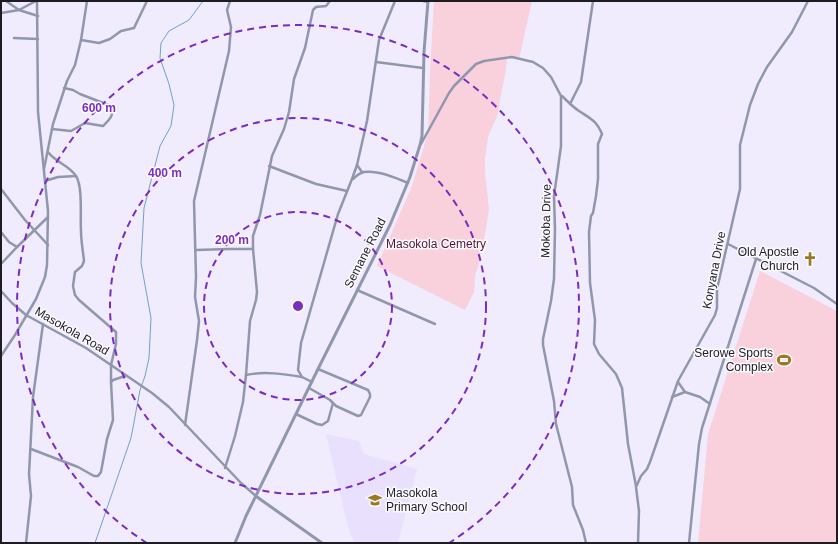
<svg xmlns="http://www.w3.org/2000/svg" width="838" height="544" font-family="Arial,sans-serif">
  <rect width="100%" height="100%" fill="#f0ebfd"/>
  <polygon fill="#e9e0fd" points="326,434 359,441 364,454 417,469 398,543 355,543 350,533 346,519"/>
  <g fill="#f9d1dd">
    <polygon points="434,1 532,1 519,59 507,58 506,70 500,100 499,107 497,116 488,137 485,159 485,173 489,209 485,235 481,248 480,260 475,276 474,292 465,310 377,266 412,186 428,133 430,72"/>
    <polygon points="760,271 837,311 837,543 698,543 708,434"/>
  </g>
  <g fill="none" stroke-linecap="round" stroke-linejoin="round">
    <polyline stroke="#72a2c6" stroke-width="1" points="95,543 131,438 140,390 145,376 149,358 151,318 141,263 144,208 160,146 171,126 174,105 169,84 160,58 161,43 169,31 189,20 203,1"/>
    <g stroke="#9097ad" stroke-width="2.5">
      <polyline points="6,1 19,10 38,16"/>
      <polyline points="423,1 428,2"/>
      <polyline points="1,13 19,10 36,1"/>
      <polyline points="14,38 38,39"/>
      <polyline points="81,40 87,1"/>
      <polyline points="376,62 423,68"/>
      <path d="M562,96C567,101 573,107 579,111C591,119 596,120 602,134L598,144V179L596,196L593,213L591,216L589,232L590,283L595,320L594,344L599,354L616,374L622,388L628,444L636,486"/>
      <polyline points="570,104 581,82 593,1"/>
      <path d="M52,129L71,131L85,123L103,126C109,120 115,115 111,106L80,94L73,90L64,88"/>
      <polyline points="421,144 449,93 454,86 476,64 484,61 512,57 533,62 543,68 551,77 561,96 561,146 554,196 555,229 554,279 551,301 543,339 543,345 554,401 556,424 572,487 573,505 583,530 586,543"/>
      <path d="M48,152C55,162 69,165 76,176C83,187 80,217 81,231C81,241 83,251 84,261L82,266L75,272L73,286L75,295L79,300L116,332V344L111,365V382"/>
      <polyline points="357,165 362,172"/>
      <polyline points="269,166 316,184 347,191"/>
      <polyline points="44,169 53,124 67,81 75,65 81,40 99,43 110,39 121,31 134,28 147,1"/>
      <path d="M353,179C356,176 360,173 364,172C376,170 397,178 408,183"/>
      <polyline points="45,181 58,177 76,176"/>
      <polyline points="1,189 25,220 48,245"/>
      <polyline points="1,232 9,242 17,247"/>
      <polyline points="728,244 814,288 837,304"/>
      <polyline points="196,250 229,249 253,249"/>
      <polyline points="1,264 17,247 48,217"/>
      <polyline points="357,290 435,324"/>
      <polyline points="1,291 12,303 26,315 86,348 152,393 169,407 241,483 257,497"/>
      <polyline points="1,356 15,335 36,299 45,277 47,265 48,211 38,112 37,1"/>
      <path d="M246,375C264,371 284,374 302,377"/>
      <polyline points="312,382 302,377 298,370 301,343 338,214 352,179 357,165 367,121 379,40 395,1"/>
      <polyline points="678,382 685,392"/>
      <polyline points="309,388 330,400 336,406 358,416 361,415 370,397 370,394 368,390 318,369"/>
      <polyline points="672,397 685,392 700,397 710,404"/>
      <polyline points="296,414 317,424 322,425 328,421 333,403"/>
      <polyline points="185,425 197,340 199,321 195,297 196,277 194,201 229,51 231,27 227,10 230,1"/>
      <polyline points="31,449 78,467 94,476 98,476 101,472 107,439 113,420 111,382 113,380 125,376"/>
      <polyline points="225,468 235,436 243,402 246,375 250,321 256,300 257,292 253,249 253,236 260,215 272,156 284,129 289,112 294,79 305,48 313,10 316,7 326,6 330,1"/>
      <polyline points="26,543 31,496 29,474 33,397 43,324"/>
      <polyline points="638,543 639,511 636,487 641,476 647,469 650,462 678,381 715,315 717,308 717,289 740,189 740,145 750,105 758,84 767,67 792,32 808,1"/>
      <polyline points="689,543 699,444 702,428 756,259"/>
    </g>
    <g stroke="#9097ad" stroke-width="3">
      <polyline points="257,497 322,543"/>
      <polyline points="235,543 246,516 318,369 390,225 410,177 420,145 422,136 424,52 428,1"/>
    </g>
  </g>
  <g fill="none" stroke="#7b2cbf" stroke-width="2" stroke-dasharray="7 5">
    <circle cx="298" cy="306" r="94"/>
    <circle cx="298" cy="306" r="188"/>
    <path d="M147 543A281 281 0 1 1 449 543"/>
  </g>
  <defs>
    <symbol id="church-bare" viewBox="-9 -9 18 18"><path d="M-1.2-6h2.4v3.5h3.3v2.4h-3.3V6h-2.4V-.1h-3.3v-2.4h3.3Z" fill="#9c7823" stroke="#fcfbff" stroke-width="2.5" paint-order="stroke"/></symbol>
    <symbol id="stadium-bare" viewBox="-9 -9 18 18"><path d="M0-5a6.5 5 0 1 0 0 10a6.5 5 0 1 0 0-10ZM-3.5-1.8h7v3.6h-7Z" fill="#9c7823" stroke="#fcfbff" stroke-width="2.5" paint-order="stroke"/></symbol>
    <symbol id="school-bare" viewBox="-9 -9 18 18"><path d="M0-5L7-2L0 1L-7-2ZM-4 1L0 2.5L4 1V4Q0 6-4 4Z" fill="#9c7823" stroke="#fcfbff" stroke-width="2.5" paint-order="stroke"/></symbol>
  </defs>
  <g fill-rule="evenodd">
    <use href="#church-bare" x="800" y="249" width="20" height="20"/>
    <use href="#stadium-bare" x="774" y="350" width="20" height="20"/>
    <use href="#school-bare" x="365" y="490" width="20" height="20"/>
  </g>
  <g text-anchor="middle" dominant-baseline="central" stroke-width="3" stroke-linejoin="round" paint-order="stroke">
    <g font-size="12" fill="#1e1b23" stroke="#fcfbff">
      <text transform="translate(546 221) rotate(-89)">Mokoba Drive</text>
      <text transform="translate(365 253) rotate(-63)">Semane Road</text>
      <text transform="translate(714 270) rotate(-79)">Konyana Drive</text>
      <text transform="translate(72 331) rotate(30)">Masokola Road</text>
    </g>
    <g font-size="12" fill="#571231" stroke="#fcfbff">
      <text x="436" y="244">Masokola Cemetry</text>
    </g>
    <g font-size="12" fill="#1e1b23" stroke="#fcfbff" text-anchor="end">
      <text x="799" y="252">Old Apostle<tspan x="799" dy="14">Church</tspan></text>
      <text x="773" y="353">Serowe Sports<tspan x="773" dy="14">Complex</tspan></text>
      <text x="386" y="493" text-anchor="start">Masokola<tspan x="386" dy="14">Primary School</tspan></text>
    </g>
  </g>
  <circle cx="298" cy="306" r="6" fill="#7b2cbf" stroke="#fcfbff" stroke-width="2"/>
  <g font-size="12" text-anchor="middle" font-weight="bold" fill="#7b2cbf" stroke="#fcfbff" stroke-width="3" stroke-linejoin="round" paint-order="stroke">
    <text x="99" y="112">600 m</text>
    <text x="165" y="177">400 m</text>
    <text x="232" y="244">200 m</text>
  </g>
  <rect width="838" height="544" fill="none" stroke="#1e1b23" stroke-width="4"/>
</svg>
